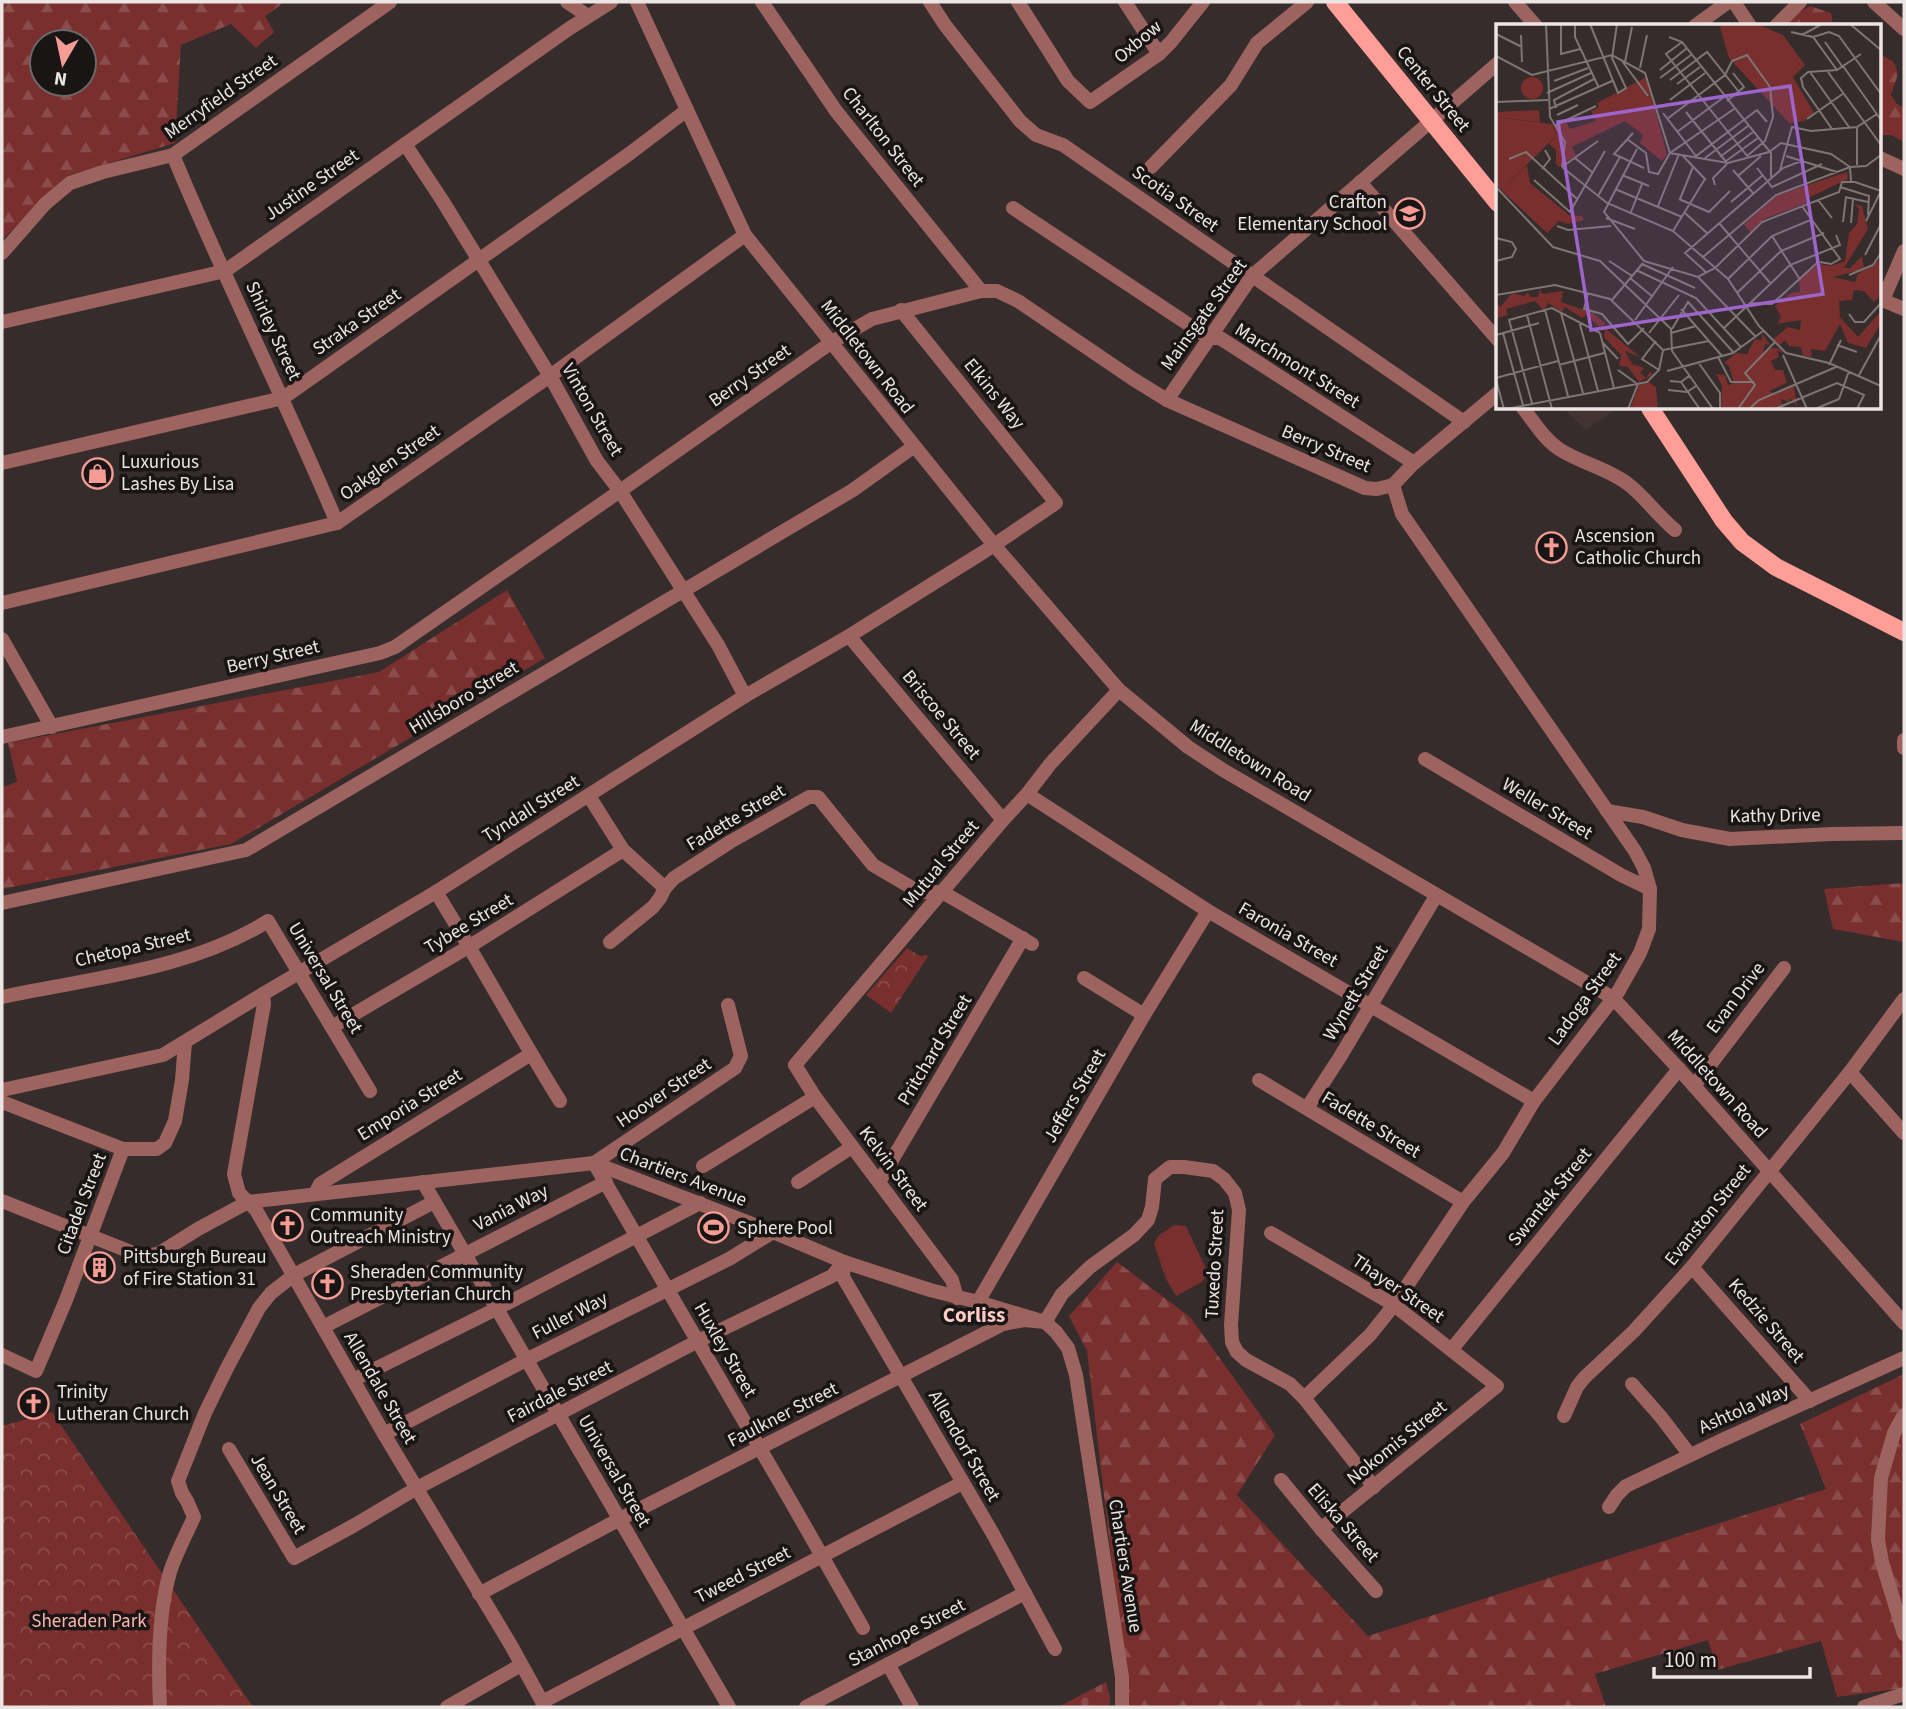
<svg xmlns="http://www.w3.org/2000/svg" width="1906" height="1709" font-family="'Source Sans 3',sans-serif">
  <defs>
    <pattern id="forest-firs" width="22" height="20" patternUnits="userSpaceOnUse" patternTransform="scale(1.75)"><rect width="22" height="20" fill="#782f2d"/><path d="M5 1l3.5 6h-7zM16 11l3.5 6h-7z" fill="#8b4d4b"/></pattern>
    <pattern id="cemetery-stones" width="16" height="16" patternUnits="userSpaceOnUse" patternTransform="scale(1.75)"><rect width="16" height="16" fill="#782f2d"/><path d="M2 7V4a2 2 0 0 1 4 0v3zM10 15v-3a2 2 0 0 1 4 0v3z" fill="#8b4d4b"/></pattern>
    <pattern id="park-crowns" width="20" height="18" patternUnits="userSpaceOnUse" patternTransform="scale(1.75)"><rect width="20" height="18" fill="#782f2d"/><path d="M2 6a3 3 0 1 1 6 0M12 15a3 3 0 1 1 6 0" fill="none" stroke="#8b4d4b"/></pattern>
  </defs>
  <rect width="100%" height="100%" fill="#352c2b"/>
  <polygon fill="#433432" points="1563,408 1618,408 1586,430"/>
  <g fill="url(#forest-firs)" fill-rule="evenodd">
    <path d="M2,2H285L265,16L274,32L256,48L231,24L181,45L175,143L67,176L2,240ZM42,42H84V84H42Z"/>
    <polygon points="1810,6 1831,13 1833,26 1784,26 1796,14"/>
    <polygon points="1880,54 1894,62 1898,74 1891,95 1897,104 1904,108 1904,142 1891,135 1880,135"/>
    <polygon points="507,590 545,658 231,844 2,889 2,787 17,782 8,743 379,672"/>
    <polygon points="1904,883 1904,942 1833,929 1824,889"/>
    <polygon points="1117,1262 1190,1317 1275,1435 1237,1495 1368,1636 1826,1489 1800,1424 1904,1374 1904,1688 1837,1697 1821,1641 1717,1670 1708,1640 1595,1674 1606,1707 1129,1707 1087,1351 1069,1316"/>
  </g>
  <polygon fill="url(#cemetery-stones)" points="1106,1682 1110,1697 1109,1707 1058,1707"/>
  <g fill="url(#park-crowns)">
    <polygon points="907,948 920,956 929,955 891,1013 866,995"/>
    <polygon points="52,1412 253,1707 2,1707 2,1426"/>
  </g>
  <polygon fill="#782f2d" points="1174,1225 1186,1226 1208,1273 1202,1282 1176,1296 1166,1279 1154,1244 1158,1236"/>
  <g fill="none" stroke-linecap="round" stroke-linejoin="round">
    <g stroke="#9d635f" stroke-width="14">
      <polyline points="567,2 588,16"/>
      <polyline points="637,2 745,235 994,545 1119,690 1188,747 1223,770 1613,998 1679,1069 1904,1323"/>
      <polyline points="762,2 836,111 981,291"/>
      <polyline points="930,2 945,25 1020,121 1036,135 1063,145 1464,422"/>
      <polyline points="1018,2 1068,81 1090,102 1159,54 1171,42 1203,2"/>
      <polyline points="1125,2 1159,54"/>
      <polyline points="1515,2 1536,26"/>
      <polyline points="1734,2 1750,26"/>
      <polyline points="1874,2 1904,29"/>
      <polyline points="1695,26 1728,2"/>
      <polyline points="1776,26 1800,2"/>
      <polyline points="405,144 442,200 550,376 597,461 620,491 718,645 745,696"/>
      <path d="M173,155C224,279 285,399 337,523"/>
      <polyline points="1880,158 1904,169"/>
      <polyline points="1151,167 1231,85 1257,43 1307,2"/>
      <polyline points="1360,182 1498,340"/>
      <polyline points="1013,208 1209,338 1220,338 1414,463"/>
      <polyline points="2,253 45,204 70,183 103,172 173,155 390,2"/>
      <polyline points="1880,299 1904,309"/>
      <polyline points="1883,300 1904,251"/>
      <polyline points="2,322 225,271 570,28 611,2"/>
      <polyline points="1167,400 1252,276 1498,63"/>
      <path d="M1523,408C1534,422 1544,439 1559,449C1580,463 1607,468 1628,484C1644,496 1658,516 1675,530"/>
      <polyline points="2,463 283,398 629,154 687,110"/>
      <polyline points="2,603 337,523 550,376 745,235"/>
      <polyline points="849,636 1003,820"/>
      <polyline points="2,639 52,727"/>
      <polyline points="2,737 380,653 395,647 620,491 832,342 872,319 981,291 997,291 1018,301 1133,379 1167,400 1365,488 1377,489 1393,485 1414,463 1498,393"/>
      <polyline points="1904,740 1904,748"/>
      <polyline points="1425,759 1621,875 1650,889"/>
      <polyline points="1027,794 1208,911 1534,1101"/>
      <polyline points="589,796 623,850 665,888"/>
      <polyline points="1607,811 1643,817 1682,830 1730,839 1832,834 1904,833"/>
      <path d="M436,892C479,961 517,1032 560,1101"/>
      <polyline points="2,903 246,850 853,490 913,447"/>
      <polyline points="610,942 653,907 660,898 665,888 674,878 730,842 809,797 818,797 873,865 919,892 942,892 1032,944"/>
      <polyline points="1084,978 1144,1015"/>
      <polyline points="263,994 264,1004 234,1174 239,1193 256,1210 384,1434 512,1647 545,1707"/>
      <path d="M2,997C91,978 190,970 268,921L370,1091"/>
      <polyline points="332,1027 470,946 623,850"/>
      <polyline points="1850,1072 1904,1133"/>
      <polyline points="1259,1080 1463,1202"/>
      <polyline points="1694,1086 1784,968"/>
      <polyline points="2,1090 163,1055 263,994 436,892 745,696 849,636 985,551 1056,503 901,310"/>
      <polyline points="2,1102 123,1149 157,1149 165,1143 175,1121 182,1080 185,1042"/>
      <polyline points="1307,1108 1340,1057 1436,896"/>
      <polyline points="594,1163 790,1500 863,1628"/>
      <polyline points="594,1163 735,1068 741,1056 728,1005"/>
      <polyline points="703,1166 815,1097"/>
      <polyline points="423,1182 729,1707"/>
      <polyline points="798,1182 852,1147"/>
      <polyline points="879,1182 1023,938"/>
      <polyline points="315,1194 320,1184 531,1054"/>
      <polyline points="2,1201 141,1256 158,1254 198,1229 248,1202 594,1163 773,1232 844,1262 930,1290 978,1302 1045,1322 1056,1332 1068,1348 1076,1375 1122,1677 1122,1707"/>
      <polyline points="1271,1233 1394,1305 1497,1386 1321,1529"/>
      <polyline points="844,1262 843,1277 993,1534 1055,1649"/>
      <polyline points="1692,1267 1810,1401"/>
      <polyline points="957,1298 952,1280 815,1097 795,1065 1003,820 1027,794 1051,763 1119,690"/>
      <polyline points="978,1302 1144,1015 1208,911"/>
      <polyline points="323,1327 606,1182"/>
      <polyline points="1452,1349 1679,1069"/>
      <polyline points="2,1355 36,1371 66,1300 123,1149"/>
      <polyline points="353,1380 496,1309 700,1203"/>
      <polyline points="1632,1384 1661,1417 1690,1455"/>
      <polyline points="1304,1398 1370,1335 1394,1305 1463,1202 1503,1153 1534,1101 1618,992 1640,953 1649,929 1650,889 1644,868 1635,851 1402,514 1393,485"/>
      <polyline points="1904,1415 1894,1433 1881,1478 1878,1540 1882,1562 1904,1634"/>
      <polyline points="1564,1416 1577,1387 1584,1378 1634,1331 1692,1267 1850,1072 1904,999"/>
      <polyline points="384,1434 526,1360 729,1259 773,1232"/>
      <polyline points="229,1449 294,1558 353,1526 417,1488 698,1341 832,1276 844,1262"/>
      <polyline points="1281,1480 1321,1529 1376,1591"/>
      <polyline points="1609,1507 1617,1495 1626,1486 1720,1441 1904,1358"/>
      <polyline points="479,1594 620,1519 1003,1324 1024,1320 1045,1322 1062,1294 1090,1267 1134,1235 1148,1220 1152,1207 1155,1179 1170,1167 1184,1167 1213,1171 1224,1179 1235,1193 1239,1210 1231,1325 1232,1342 1237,1352 1246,1360 1290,1384 1304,1398 1374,1487"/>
      <polyline points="888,1664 912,1707"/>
      <polyline points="542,1702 962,1483"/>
      <path d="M160,1707C158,1665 158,1613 170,1572C176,1553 186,1535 194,1517L187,1501L182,1493L178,1481L205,1413L227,1368L259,1308L271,1293L294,1275L434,1202"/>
      <polyline points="447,1707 521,1665"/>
      <polyline points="806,1707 1025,1593"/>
      <polyline points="1864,1707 1904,1694"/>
    </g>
    <g stroke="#fe9e97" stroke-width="18">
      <polyline points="1335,2 1498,203"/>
      <polyline points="1650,408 1724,521 1742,542 1776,567 1904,632"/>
    </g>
  </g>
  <defs>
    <symbol id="school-ring" viewBox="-11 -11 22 22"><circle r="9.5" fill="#191515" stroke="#f59c95" stroke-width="1.5"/><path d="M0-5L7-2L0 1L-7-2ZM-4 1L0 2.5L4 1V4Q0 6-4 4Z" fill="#f59c95"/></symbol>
    <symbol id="shop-ring" viewBox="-11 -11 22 22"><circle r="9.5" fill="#191515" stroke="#f59c95" stroke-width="1.5"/><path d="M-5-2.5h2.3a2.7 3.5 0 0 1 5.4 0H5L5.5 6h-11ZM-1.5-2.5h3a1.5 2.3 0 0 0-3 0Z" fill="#f59c95"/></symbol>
    <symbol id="church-ring" viewBox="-11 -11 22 22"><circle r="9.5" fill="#191515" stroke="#f59c95" stroke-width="1.5"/><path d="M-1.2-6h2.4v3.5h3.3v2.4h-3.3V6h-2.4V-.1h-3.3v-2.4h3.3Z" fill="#f59c95"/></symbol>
    <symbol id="stadium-ring" viewBox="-11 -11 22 22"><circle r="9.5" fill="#191515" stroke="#f59c95" stroke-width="1.5"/><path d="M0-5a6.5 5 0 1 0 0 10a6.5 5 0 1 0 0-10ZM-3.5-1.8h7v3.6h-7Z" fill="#f59c95"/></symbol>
    <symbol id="building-ring" viewBox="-11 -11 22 22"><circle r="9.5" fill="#191515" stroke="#f59c95" stroke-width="1.5"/><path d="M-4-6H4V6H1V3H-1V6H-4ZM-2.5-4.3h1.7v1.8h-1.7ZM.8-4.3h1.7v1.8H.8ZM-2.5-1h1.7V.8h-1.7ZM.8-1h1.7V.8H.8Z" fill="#f59c95"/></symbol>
  </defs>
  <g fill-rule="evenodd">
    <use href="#school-ring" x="1392" y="196" width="35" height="35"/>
    <use href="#shop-ring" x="80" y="456" width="35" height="35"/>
    <use href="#church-ring" x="1534" y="530" width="35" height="35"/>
    <use href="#church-ring" x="270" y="1208" width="35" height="35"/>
    <use href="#stadium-ring" x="696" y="1210" width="35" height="35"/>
    <use href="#building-ring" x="82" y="1250" width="35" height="35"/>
    <use href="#church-ring" x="310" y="1266" width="35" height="35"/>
    <use href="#church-ring" x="16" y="1386" width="35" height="35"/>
  </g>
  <g text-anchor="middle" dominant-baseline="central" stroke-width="7" stroke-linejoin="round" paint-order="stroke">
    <g font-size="19" fill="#ebe5e4" stroke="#191515">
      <text transform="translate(1138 42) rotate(-40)">Oxbow</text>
      <text transform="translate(1433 89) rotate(51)">Center Street</text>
      <text transform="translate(221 97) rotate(-35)">Merryfield Street</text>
      <text transform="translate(883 137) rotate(52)">Charlton Street</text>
      <text transform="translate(312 185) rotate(-35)">Justine Street</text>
      <text transform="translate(1175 199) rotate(35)">Scotia Street</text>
      <text transform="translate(1204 315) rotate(-54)">Mainsgate Street</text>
      <text transform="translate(357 322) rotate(-35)">Straka Street</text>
      <text transform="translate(273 331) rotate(65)">Shirley Street</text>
      <text transform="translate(867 357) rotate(52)">Middletown Road</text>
      <text transform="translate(1297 366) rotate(32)">Marchmont Street</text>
      <text transform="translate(750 376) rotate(-35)">Berry Street</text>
      <text transform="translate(994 394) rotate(51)">Elkins Way</text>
      <text transform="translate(592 410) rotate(60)">Vinton Street</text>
      <text transform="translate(1326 449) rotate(23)">Berry Street</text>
      <text transform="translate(390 463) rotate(-35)">Oakglen Street</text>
      <text transform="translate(273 657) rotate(-13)">Berry Street</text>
      <text transform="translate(464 698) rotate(-31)">Hillsboro Street</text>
      <text transform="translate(941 715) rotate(50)">Briscoe Street</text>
      <text transform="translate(1250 761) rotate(32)">Middletown Road</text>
      <text transform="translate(531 809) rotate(-32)">Tyndall Street</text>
      <text transform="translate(1547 809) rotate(31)">Weller Street</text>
      <text transform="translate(1775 816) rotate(-1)">Kathy Drive</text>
      <text transform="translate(736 818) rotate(-31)">Fadette Street</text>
      <text transform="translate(941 864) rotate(-50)">Mutual Street</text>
      <text transform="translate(469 924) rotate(-31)">Tybee Street</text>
      <text transform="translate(1288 935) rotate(30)">Faronia Street</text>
      <text transform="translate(133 948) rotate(-13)">Chetopa Street</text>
      <text transform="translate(325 978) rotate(59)">Universal Street</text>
      <text transform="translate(1356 993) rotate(-59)">Wynett Street</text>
      <text transform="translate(1736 998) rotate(-53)">Evan Drive</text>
      <text transform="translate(1585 999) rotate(-54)">Ladoga Street</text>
      <text transform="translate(935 1050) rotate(-59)">Pritchard Street</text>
      <text transform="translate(1717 1084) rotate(48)">Middletown Road</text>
      <text transform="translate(664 1093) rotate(-34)">Hoover Street</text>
      <text transform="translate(1075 1096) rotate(-60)">Jeffers Street</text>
      <text transform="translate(410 1105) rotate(-32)">Emporia Street</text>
      <text transform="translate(1371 1125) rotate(31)">Fadette Street</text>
      <text transform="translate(893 1169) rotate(53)">Kelvin Street</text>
      <text transform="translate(683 1177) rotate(21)">Chartiers Avenue</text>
      <text transform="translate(1550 1197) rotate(-51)">Swantek Street</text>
      <text transform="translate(82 1204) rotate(-69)">Citadel Street</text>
      <text transform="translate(511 1208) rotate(-27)">Vania Way</text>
      <text transform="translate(1708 1215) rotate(-51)">Evanston Street</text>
      <text transform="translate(1215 1264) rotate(-87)">Tuxedo Street</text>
      <text transform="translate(1398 1289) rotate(34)">Thayer Street</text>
      <text transform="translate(570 1316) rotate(-27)">Fuller Way</text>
      <text transform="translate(1766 1321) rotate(49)">Kedzie Street</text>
      <text transform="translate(725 1350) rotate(60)">Huxley Street</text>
      <text transform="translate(380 1388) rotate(60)">Allendale Street</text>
      <text transform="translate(560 1392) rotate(-27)">Fairdale Street</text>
      <text transform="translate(1744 1409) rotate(-24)">Ashtola Way</text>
      <text transform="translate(783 1415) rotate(-27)">Faulkner Street</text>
      <text transform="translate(1397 1443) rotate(-39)">Nokomis Street</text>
      <text transform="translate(964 1446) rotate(60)">Allendorf Street</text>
      <text transform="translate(614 1471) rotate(60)">Universal Street</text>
      <text transform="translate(278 1494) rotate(59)">Jean Street</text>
      <text transform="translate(1343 1523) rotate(49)">Eliska Street</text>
      <text transform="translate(1125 1566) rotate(81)">Chartiers Avenue</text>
      <text transform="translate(743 1575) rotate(-27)">Tweed Street</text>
      <text transform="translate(907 1633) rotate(-27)">Stanhope Street</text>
    </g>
    <g font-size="19" fill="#ebe5e4" stroke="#191515" text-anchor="start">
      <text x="1387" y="202" text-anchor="end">Crafton<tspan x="1387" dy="22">Elementary School</tspan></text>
      <text x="121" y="462">Luxurious<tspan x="121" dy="22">Lashes By Lisa</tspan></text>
      <text x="1575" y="536">Ascension<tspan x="1575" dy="22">Catholic Church</tspan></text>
      <text x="310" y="1215">Community<tspan x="310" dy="22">Outreach Ministry</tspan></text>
      <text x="737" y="1228">Sphere Pool</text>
      <text x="123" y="1257">Pittsburgh Bureau<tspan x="123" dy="22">of Fire Station 31</tspan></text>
      <text x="350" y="1272">Sheraden Community<tspan x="350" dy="22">Presbyterian Church</tspan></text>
      <text x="57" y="1392">Trinity<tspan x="57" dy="22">Lutheran Church</tspan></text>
    </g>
    <g font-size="19" fill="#fcb5af" stroke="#191515">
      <text x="89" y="1621">Sheraden Park</text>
    </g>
    <g font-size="21" font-weight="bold" fill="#ffcbc6" stroke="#191515">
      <text x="974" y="1315">Corliss</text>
    </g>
  </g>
  <g transform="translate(1496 24)">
    <rect width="385" height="385" fill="#352c2b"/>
    <path d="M150,53L171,130L166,137L144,119L147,111L129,97L76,123L80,131L63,143L60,140V126L53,120L60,112L58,102L70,98L74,105L100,97L95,87L103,83L101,79ZM43,86L44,98L0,93V88ZM31,141L34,159L73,191L86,192L88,196L71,200L63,197L51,209L5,166ZM351,148L352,155L310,175L311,179L268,195L254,208L248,200L282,171ZM359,180L366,182L372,205L348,244H354L366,232L368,245L337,253L359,258L362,250L385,235V271L378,278L368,267L358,266L356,276L343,277L344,293L362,313L385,287V299L370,324L352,319L344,300L329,327L315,325L316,333L307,332L305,323L293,322L289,316L284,321L277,315L292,303L304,306L305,296L281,300L285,293L279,282L295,269L304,268L303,255L323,240L335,242L349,237L353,209L361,200L363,185ZM44,265L46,270L67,267L65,278L97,289L110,300L104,303L90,291L86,294L69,283L66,288L52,279L48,287L39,277L10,285L12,291L0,294V277L4,283L16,269L28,272L32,268L34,273H42ZM109,304L144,333L129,327L136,340L148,344L144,349L150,354L154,347L157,351L143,358L132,343L123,342L125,331L108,313ZM266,309L274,321L269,320L267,329L275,324H282L288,329L281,327L283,333L275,337L279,346H287L291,359L273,367L278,370L298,361L301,382L294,374L293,378L285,375L286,381L280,385H225L226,362L220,350L229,351L232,361L238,359L233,342L228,339L240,329L251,330L259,315L266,317Z" fill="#782f2d"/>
    <path d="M0,93L57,100L60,112L5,166L0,160Z" fill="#782f2d"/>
    <path d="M261,0L287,11L309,41L297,53L318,89L308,97L293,99L233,34L223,0ZM153,358L160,363L162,385H134L143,361Z" fill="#782f2d"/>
    <path d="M25 64a11 11 0 1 1 22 0a11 11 0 1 1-22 0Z" fill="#782f2d"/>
    <path fill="none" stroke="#7e7675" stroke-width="2" d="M50,0L54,93L69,118L66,143M65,0V30L84,25M79,0V13L102,62M94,0L122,69L130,64L116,34L121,0M354,0L385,26M295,8L317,13L341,46M0,10L26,23M25,11L26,38M306,11L326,0M173,13L186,18L275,129V153M317,13L333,8L343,12L385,70M186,18L170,30L252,133M329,18L346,42M0,32L36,51L116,31L149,49L174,129L232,139L273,128L285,119L335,130L354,143L355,157M126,37L152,72M129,38L136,3M347,42L385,96M144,44L151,11M164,46L191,24M314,48L353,103M332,48L385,121M164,54L195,31M174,56L211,28L243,68M58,57L92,44M181,60L204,43M51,69L95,49M174,76L209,49M231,77L248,63L237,49M0,78L52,76M60,84L58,76L98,55M53,85L116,57M190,88L231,139M167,89L200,132L261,86L271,98M61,91L82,81M171,95L229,51L236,37L251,31L274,63L277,93L269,117L251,132M311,95L348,69M60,101L100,82M336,105L307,63L305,54L312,48L341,46L365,30M181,108L228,73M137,109L118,130L148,144M131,115L150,129L153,148L162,150L174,129L238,85M141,125L108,188L148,237M290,132L341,148M224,133L257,108M79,134L96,148M209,134L252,102M13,135L30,128L81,175M230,137L262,114M361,141V103M66,143L111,179L177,207L232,255L263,302L290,329L333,339L385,362M66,143L102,117M261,144L276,163L326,140M46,145L54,135L49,126M237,146L257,169M284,146L296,103L315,107L361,103L381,90M126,151L153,162M242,152L265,132M38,156L74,188L109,127M219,161L217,154L231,140M0,163L57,223L104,237L175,305L176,327L217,385M344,163L373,172L372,191M119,165L186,193M102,172L124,133M349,173L372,178M183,175L213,188L234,167M184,175L197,143M322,176L336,194M235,178L267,151M162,182L183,130M306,182L344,235L335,240L324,238M135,188L146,160M189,189L211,209M110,194L139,205M370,197L385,167M347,198L350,173M223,199L275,260M355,199L357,175M61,202L72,206L115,202M177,207L209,155L186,131M276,212L303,254M0,214L16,218L20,225L16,233L0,237M369,231L385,200M207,233L280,171L354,143L370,142L385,131M113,237L136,252M148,237L202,253L219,244L266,198L343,168L346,158H359L385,167M146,240L199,264M140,246L200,274L245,323M211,249L189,229L287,144L308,136M353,251L377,241L385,229M202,253L260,313M134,254L157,273M232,255L276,212L317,195M92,269L88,285L106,290L132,320L148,304M241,269L285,227L328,209M0,271L59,261L114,275L167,326M116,276L147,239M255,279L276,280L322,238M185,285L226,332M49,286L72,372M65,289L87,369M353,290L359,298H368L385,279M31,291L56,385M139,296L177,243M83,297L102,367M228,304L294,241L344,221L340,211M176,305L192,278L238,329M7,309L27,381M104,309L118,364M153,309L183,271M175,309L200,302M0,311L43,299M160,317L146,335L163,346M106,318L122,335M341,321L361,328M167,326L213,317M287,331L311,385M222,333L235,358H258M202,338L224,369V385M63,341L108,329M333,341L345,316M122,346L140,359M171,347L237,329L267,307M363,351L385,311M0,354L62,337M0,356L8,385M174,357L185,358L193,352M185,358L203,384M172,366L191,368L200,362M343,375L353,347M36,379L13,296L56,284L104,309M281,384L341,359L368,371L361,385M10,385L151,358L163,346L167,326M132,385L142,360M242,385L259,361L249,349L279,318M253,385L263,376L340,343M319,385L343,375"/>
    <path fill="#9d64ca" fill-opacity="0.15" stroke="#9d64ca" stroke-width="3.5" d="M294,62L327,270L95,306L62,98Z"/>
    <rect width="385" height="385" fill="none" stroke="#ebe5e4" stroke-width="3.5"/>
  </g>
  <rect width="1906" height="1709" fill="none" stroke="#ebe5e4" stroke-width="7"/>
  <g transform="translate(63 63) rotate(189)"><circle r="33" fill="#191515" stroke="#6d6868" stroke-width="2"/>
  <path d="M0-5L12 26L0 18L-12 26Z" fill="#f59c95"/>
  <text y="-10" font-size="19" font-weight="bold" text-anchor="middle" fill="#ebe5e4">N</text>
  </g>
  <path d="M1654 1667v10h156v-10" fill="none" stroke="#ebe5e4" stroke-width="3.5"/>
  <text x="1664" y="1667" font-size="21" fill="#ebe5e4" stroke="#191515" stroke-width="5" paint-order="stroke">100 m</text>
</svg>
